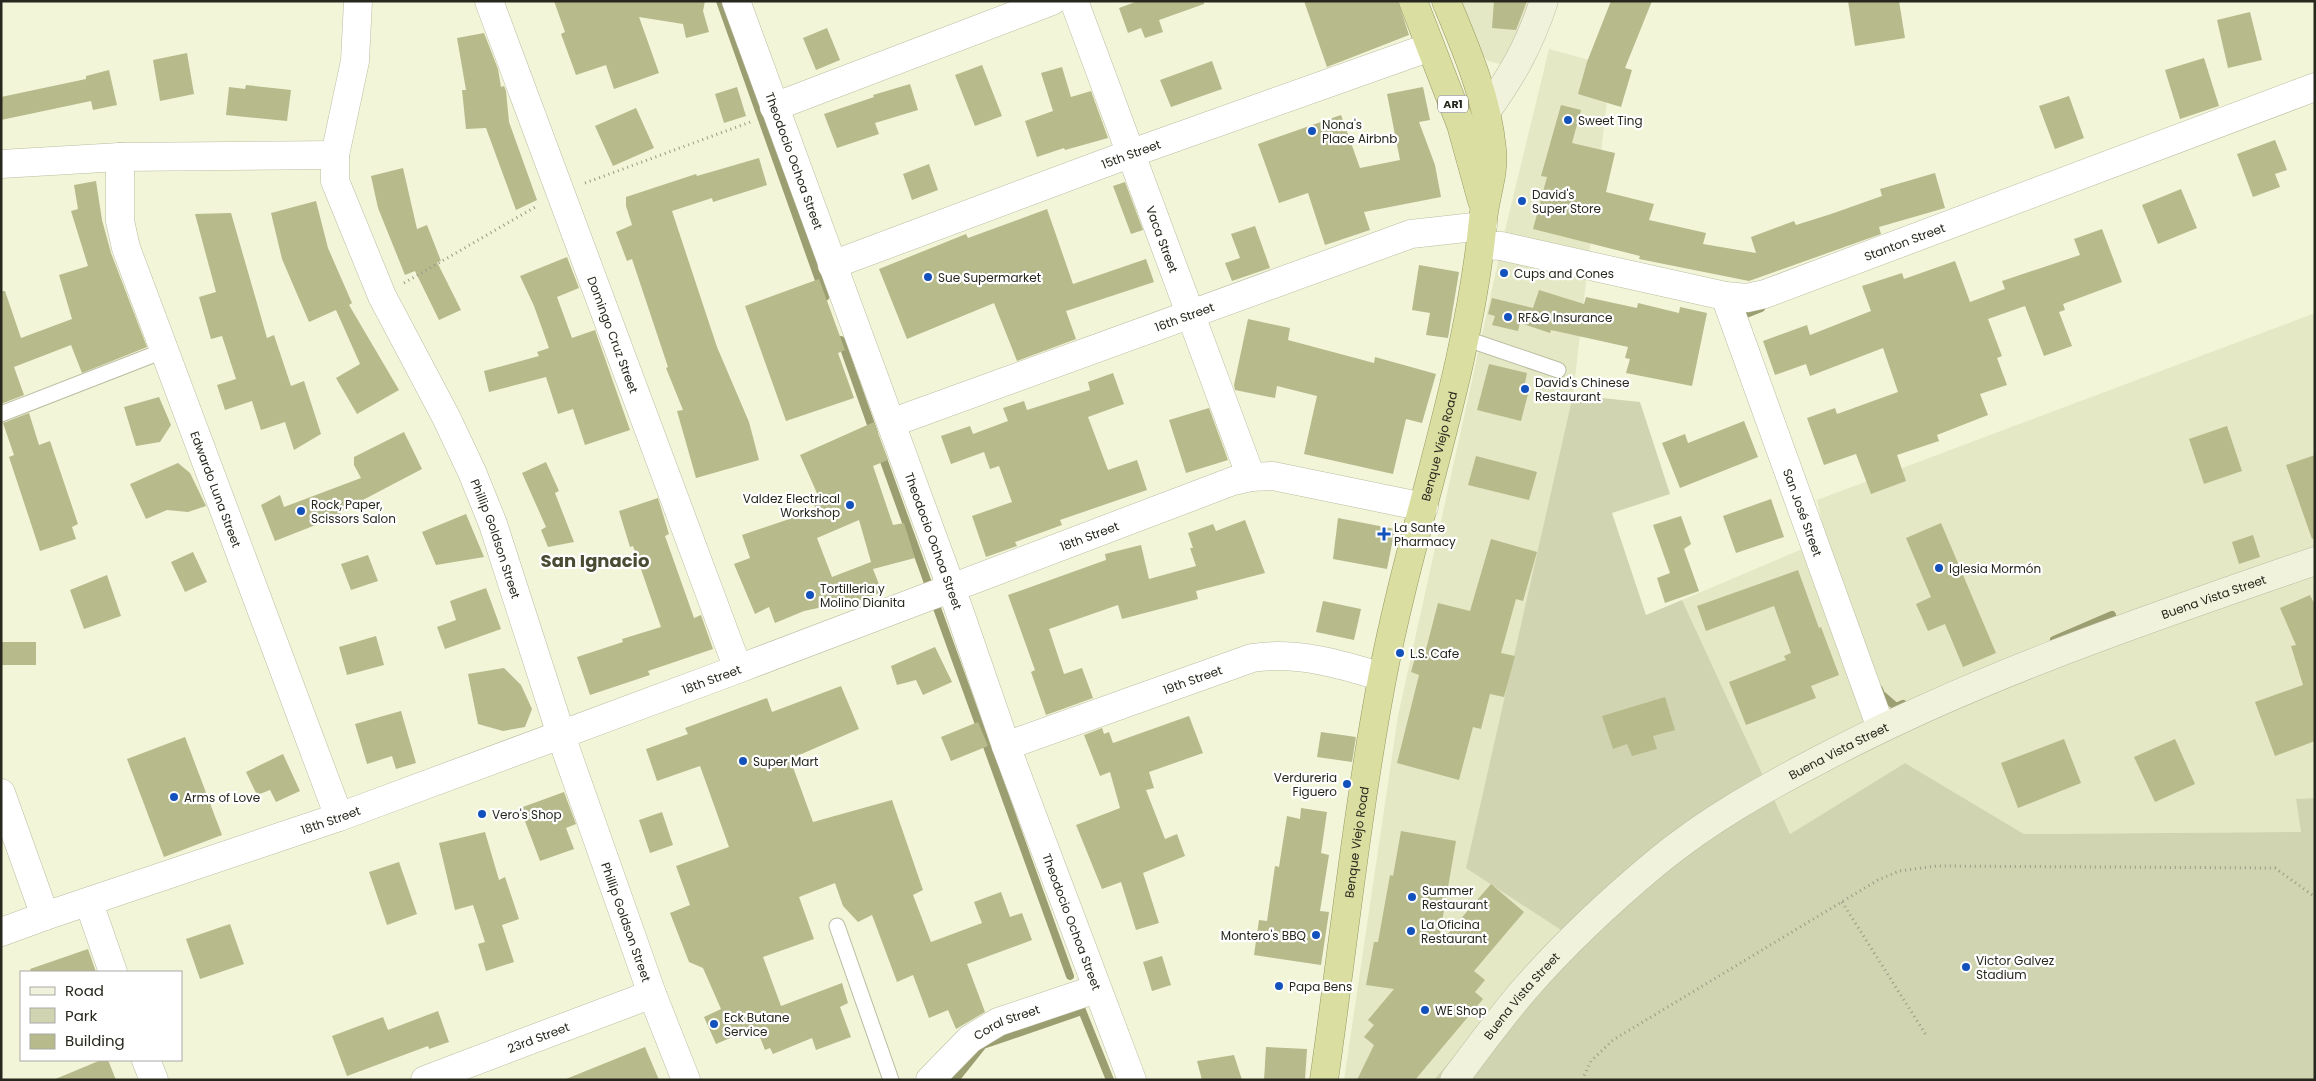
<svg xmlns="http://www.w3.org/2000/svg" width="2316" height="1081" font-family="Poppins,sans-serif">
  <rect width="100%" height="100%" fill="#f2f5d8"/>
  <g fill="#e5e8c5">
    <polygon points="1459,1 1531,1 1512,59 1500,64 1488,61 1479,51"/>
    <polygon points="1549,49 1611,66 1573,395 1561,930 1434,1080 1344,1080 1398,716 1506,226"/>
    <polygon points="2315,313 2315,798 2296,799 2302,832 2024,834 1905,763 1790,834 1682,600 1826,539 1817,500"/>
  </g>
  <polygon fill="#d1d4b1" points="1573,395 1640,402 1670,494 1612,513 1646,615 1682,600 1790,834 1905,763 2024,834 2301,832 2296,799 2315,798 2315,1080 1434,1080 1561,930 1466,868"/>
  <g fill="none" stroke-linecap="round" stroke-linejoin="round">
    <g stroke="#9b9e70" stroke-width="8">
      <polyline points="720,1 825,297"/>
      <polyline points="1742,320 1741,316 1761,308"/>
      <polyline points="841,340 874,433"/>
      <polyline points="881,453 1070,976"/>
      <polyline points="2054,640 2112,615"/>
      <polyline points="1879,689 1881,694 1896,707 1903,704"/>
      <polyline points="1081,1008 1110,1080"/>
      <polyline points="955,1080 983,1045 1082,1011"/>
    </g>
  </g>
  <g fill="#b7ba8b" fill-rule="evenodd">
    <polygon points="554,1 705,1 703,11 709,32 686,38 683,24 639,17 659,73 614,89 606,65 576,75 561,34 565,32"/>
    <polygon points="1138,1 1204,1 1204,4 1159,20 1163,32 1145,38 1141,28 1128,33 1119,8"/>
    <polygon points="1304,1 1398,1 1409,35 1327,67"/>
    <polygon points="1494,1 1527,1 1516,30 1492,28"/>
    <polygon points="1611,1 1652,1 1625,68 1632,70 1621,107 1578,94 1587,62"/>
    <polygon points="1848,1 1899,1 1905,38 1855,46"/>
    <polygon points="2250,12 2262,60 2228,68 2217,20"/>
    <polygon points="827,28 840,60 816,70 803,38"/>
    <polygon points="484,33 498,69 501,87 504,86 506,91 509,122 537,200 516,210 486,128 466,129 462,90 466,90 457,38"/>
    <polygon points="187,53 194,94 160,101 153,60"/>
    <polygon points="2204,58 2219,106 2180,119 2165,70"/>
    <polygon points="1212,61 1222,89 1171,107 1160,80"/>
    <polygon points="982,65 1002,116 975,126 955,75"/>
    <polygon points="1062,67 1071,97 1091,91 1108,138 1065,150 1064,148 1037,157 1025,121 1053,111 1041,73"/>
    <polygon points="109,70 117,105 93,110 91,101 1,120 1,97 86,79 86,76"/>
    <polygon points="910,84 918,110 875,123 879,134 837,148 824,114 874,97 873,95"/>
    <polygon points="246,85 291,90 287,121 226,115 229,87 245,89"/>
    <polygon points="737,87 746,116 724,123 715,94"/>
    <polygon points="1423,87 1430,120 1419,122 1435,165 1441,197 1364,212 1370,230 1325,245 1308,193 1279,203 1258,144 1341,115 1360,168 1400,160 1387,94"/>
    <polygon points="2069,96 2084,138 2055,149 2039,106"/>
    <polygon points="1561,105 1581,110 1572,143 1615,153 1606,192 1654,204 1649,220 1706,233 1703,244 1756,253 1751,237 1794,221 1796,225 1831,214 1882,196 1880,189 1935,173 1945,208 1879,227 1881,234 1749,281 1639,259 1640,256 1533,229 1547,177 1541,176"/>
    <polygon points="636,108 654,148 613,166 595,126"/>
    <polygon points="2275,140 2287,170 2275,174 2280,187 2253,197 2237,154"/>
    <polygon points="759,158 767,185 713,202 712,198 672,211 717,347 749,422 759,460 696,478 677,411 683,410 666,368 668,367 632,259 627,261 616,232 632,225 626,206 626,197 696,174 697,176"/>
    <polygon points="929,164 938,190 912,200 903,174"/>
    <polygon points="403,168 417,229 427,225 441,261 437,262 461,310 439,320 415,271 405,275 378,208 371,176"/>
    <polygon points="96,181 102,220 111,253 147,347 82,373 71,345 14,367 24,395 1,404 1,291 5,291 21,338 72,319 59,275 88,266 71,211 78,209 74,185"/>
    <polygon points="1125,182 1143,230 1131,234 1113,186"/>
    <polygon points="2181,189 2197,228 2158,244 2142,205"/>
    <polygon points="316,201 328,248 352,303 349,305 399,390 357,414 336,378 360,364 336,310 309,322 282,259 271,213"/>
    <polygon points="1047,209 1073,284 1146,259 1154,282 1066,311 1076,339 1017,361 994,303 907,339 879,269 966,234 968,238"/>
    <polygon points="231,213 267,338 274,335 291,386 304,381 321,434 294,450 285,422 261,430 252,401 225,410 217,385 236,379 222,336 211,339 199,297 216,292 195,214"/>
    <polygon points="1255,226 1270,268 1232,281 1225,263 1240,258 1231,234"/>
    <polygon points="2102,229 2122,282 2063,304 2065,310 2059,312 2072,346 2044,356 2025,306 1988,319 2002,356 1997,358 2007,385 1980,394 1988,415 1937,435 1939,441 1897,455 1906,481 1871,494 1856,454 1824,465 1807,418 1835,408 1837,414 1898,392 1883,348 1810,376 1806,364 1775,375 1763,341 1807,325 1810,335 1871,311 1862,286 1902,273 1904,279 1955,261 1970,302 2005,289 2002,281 2080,255 2074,239"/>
    <polygon points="567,257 579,288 557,297 572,338 595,330 630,430 585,445 573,409 558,414 546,377 489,392 484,371 539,356 537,352 549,348 534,306 520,276"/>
    <polygon points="1419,265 1459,272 1448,338 1426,335 1430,313 1412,310"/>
    <polygon points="819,279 845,350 838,353 854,398 786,421 745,306"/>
    <polygon points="1539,290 1584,304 1586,297 1637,308 1638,303 1679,313 1680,307 1707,313 1692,386 1626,373 1630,359 1625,358 1628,347 1551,330 1550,333 1520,323 1518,331 1492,325 1495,316 1488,314 1492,298 1533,308"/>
    <polygon points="1248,319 1290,328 1288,340 1374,363 1375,357 1436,374 1422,423 1406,419 1393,474 1304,454 1317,396 1277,386 1275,398 1235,390 1234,385"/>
    <polygon points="1489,364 1527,373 1523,393 1528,394 1521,421 1477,410"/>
    <polygon points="1113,373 1124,404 1088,417 1108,470 1137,460 1147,490 1060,520 1062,525 1015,542 1017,546 986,557 972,516 1012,502 999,466 990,469 984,452 951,464 941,436 970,426 973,434 1008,421 1003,408 1024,401 1027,410 1090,390 1088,382"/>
    <polygon points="159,397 171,425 160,442 136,446 124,407"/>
    <polygon points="1209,408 1228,460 1186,473 1169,420"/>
    <polygon points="29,413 39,445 50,441 78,524 72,527 76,539 40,551 9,457 14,455 3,423"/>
    <polygon points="1744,421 1758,457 1680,488 1662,443 1685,434 1688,443"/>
    <path d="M874,422L888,460L873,466L893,525L904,523L915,558L873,569L882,592L847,605L846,602L804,611L775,623L769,607L755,614L734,564L750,558L742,535L816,510L813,502L820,500L800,455ZM859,520L871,562L832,577L817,538Z"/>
    <polygon points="2227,426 2242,471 2204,484 2189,439"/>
    <polygon points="404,432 422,469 340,512 341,515 275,541 261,505 280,495 284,507 361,478 354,465 354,457"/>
    <polygon points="2315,455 2315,538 2312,539 2286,465"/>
    <polygon points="1476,456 1537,472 1529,500 1468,485"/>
    <polygon points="546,462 559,491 555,493 574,542 548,547 541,530 546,527 522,473"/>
    <polygon points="178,463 190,473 206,506 188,512 167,510 146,519 130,484"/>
    <polygon points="658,498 669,534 665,536 694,618 701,615 713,649 648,671 650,675 590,695 577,657 623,642 622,639 661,627 633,546 630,547 619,511"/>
    <polygon points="1771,499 1784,537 1736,553 1723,516"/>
    <polygon points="466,514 484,557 436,565 422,532"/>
    <polygon points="1681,516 1691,544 1684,549 1699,591 1665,603 1657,578 1670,573 1653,525"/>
    <polygon points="1338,518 1395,529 1387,569 1333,559"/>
    <polygon points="1245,520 1265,573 1196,591 1198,599 1122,619 1118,605 1049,629 1064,674 1082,668 1093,698 1046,715 1031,672 1035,670 1008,595 1106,560 1105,554 1141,545 1149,579 1196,566 1190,548 1193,548 1188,533 1213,524 1216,531"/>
    <polygon points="1941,523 1996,653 1963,667 1945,624 1928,631 1916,604 1931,597 1906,538"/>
    <polygon points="2253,535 2260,557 2239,564 2232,542"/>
    <polygon points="1491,539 1537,552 1523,601 1516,599 1501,653 1515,656 1504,697 1490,694 1481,729 1473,727 1459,780 1397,763 1419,675 1411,672 1416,654 1424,657 1438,603 1470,611"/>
    <polygon points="193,552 207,582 185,592 171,562"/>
    <polygon points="368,555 378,581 351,590 341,564"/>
    <polygon points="1798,570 1819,628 1821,627 1839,675 1811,686 1816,698 1746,725 1729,682 1786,660 1784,656 1791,653 1774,606 1706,631 1697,606"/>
    <polygon points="107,575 121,616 84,629 70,590"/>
    <polygon points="486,588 501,629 445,649 437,627 456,620 450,601"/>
    <polygon points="2310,595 2315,605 2315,741 2275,756 2255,702 2303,685 2291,646 2296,645 2280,608"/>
    <polygon points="1323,601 1361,609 1354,640 1316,632"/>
    <polygon points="376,636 384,665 347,675 339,647"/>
    <rect x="1" y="642" width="35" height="23"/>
    <polygon points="935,647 952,682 923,695 916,680 897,685 891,666"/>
    <polygon points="504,668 521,685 532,709 525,727 503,731 478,724 468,674"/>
    <polygon points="841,686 859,729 790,759 813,822 892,800 923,890 913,895 931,942 982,923 974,902 1001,892 1010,917 1022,913 1032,940 967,964 985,1012 956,1029 948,1010 929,1018 913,975 897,982 872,915 858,922 843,906 835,883 799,897 814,939 763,957 781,1006 842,983 848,1003 840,1007 851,1037 816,1050 812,1038 773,1054 770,1048 765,1050 756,1027 716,1044 704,1017 721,1009 703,968 689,962 670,913 690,905 676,866 729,847 700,766 657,781 646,749 688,734 685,728 767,698 772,712"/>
    <polygon points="1665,697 1675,730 1653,736 1657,749 1632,756 1627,744 1613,749 1602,716"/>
    <polygon points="401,711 416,763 396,769 392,756 367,764 355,724"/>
    <polygon points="1189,716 1203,753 1149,772 1154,788 1146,790 1165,839 1177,834 1185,856 1143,873 1159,923 1136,930 1121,882 1102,889 1076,825 1120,808 1110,772 1100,776 1084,735 1102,728 1104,734 1109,732 1113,743"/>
    <polygon points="978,722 988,746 951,761 941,737"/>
    <polygon points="1321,732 1356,737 1352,762 1317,757"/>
    <polygon points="185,737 222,835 164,857 127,759"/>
    <polygon points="2064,739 2081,783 2018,808 2001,763"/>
    <polygon points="2175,739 2195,784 2155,802 2134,757"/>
    <polygon points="283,754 300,791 276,802 270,790 257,795 246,772"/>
    <polygon points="564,792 576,824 566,828 574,849 540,861 520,808"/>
    <polygon points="1301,808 1327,812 1321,853 1329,855 1320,911 1329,912 1321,965 1254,955 1259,920 1267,921 1275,866 1279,867 1287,816 1300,819"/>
    <polygon points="662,812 673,845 650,853 639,820"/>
    <polygon points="1401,831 1456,841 1438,945 1491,884 1524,912 1474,971 1485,980 1475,992 1483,999 1415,1080 1357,1080 1374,1045 1364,1037 1374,1025 1368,1020 1394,989 1366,985 1374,942 1378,942 1390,875 1393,876"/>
    <polygon points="485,832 499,880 505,877 519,919 502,925 514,962 486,971 478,944 485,942 473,905 455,910 439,843"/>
    <polygon points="399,862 417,914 387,925 369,872"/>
    <polygon points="230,924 244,964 200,979 186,939"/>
    <polygon points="88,949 96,972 31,972 30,969"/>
    <polygon points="1162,956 1171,985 1152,991 1143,962"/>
    <polygon points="438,1011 449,1042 429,1049 428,1046 347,1076 332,1036 383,1017 388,1030"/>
    <polygon points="645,1047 659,1080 566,1080 566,1079"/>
    <polygon points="1266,1047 1307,1049 1305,1080 1264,1080"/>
    <polygon points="1234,1055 1242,1080 1202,1080 1197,1061"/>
    <polygon points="101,1060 108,1060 116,1080 53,1080"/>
  </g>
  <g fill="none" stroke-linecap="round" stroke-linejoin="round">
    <defs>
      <g id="service">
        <polyline points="1464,338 1558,370"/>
        <polyline points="1,414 163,351"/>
        <polyline points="837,926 891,1080"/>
      </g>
      <g id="minor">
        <path id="s1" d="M358,1L355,61L335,155V181L382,296L446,417L472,472L493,524L566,750L652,994L686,1080"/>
        <path id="s2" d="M489,1L738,669"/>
        <path id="s3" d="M1074,1L1251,477"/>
        <polyline points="774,107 1052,1"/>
        <path id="s4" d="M120,157V221L126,248L339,817"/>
        <polyline points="1,164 120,157 335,155"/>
        <path id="s5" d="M1481,245L1501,246L1725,296L1747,298L1765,294L2315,87"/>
        <path id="s6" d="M832,265L1132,153L1430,47"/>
        <path id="s7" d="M1725,296L1881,728"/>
        <path id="s8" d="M891,423L1411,234L1483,226"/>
        <path id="s9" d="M1006,746L1252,658C1295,651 1341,664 1382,677"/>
        <polyline points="1,932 45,916"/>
        <path id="s10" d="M425,1080L652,994"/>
        <path id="s11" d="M930,1080L970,1039L998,1022L1096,989"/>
      </g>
      <g id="tertiary">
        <path id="s12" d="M736,1L951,587L1006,746L1132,1080"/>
        <path id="s13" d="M1,793L45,916L339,817L738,669L1233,481L1251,477L1273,476L1424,507"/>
        <polyline points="89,903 113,972"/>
        <polyline points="146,1060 154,1080"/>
      </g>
      <g id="secondary">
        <path d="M1486,112C1513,74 1529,46 1544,1"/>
        <path id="s14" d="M1454,1080C1477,1050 1499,1019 1524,990C1564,944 1610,901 1657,862C1708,820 1765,788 1823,758C1980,675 2148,619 2315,561"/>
      </g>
      <g id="trunk">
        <polyline points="1413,1 1461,125 1482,201"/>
        <path id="s15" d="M1324,1080C1343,946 1357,812 1382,679C1411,526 1468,376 1483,220C1485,196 1495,173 1492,149C1487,97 1466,49 1446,1"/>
      </g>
    </defs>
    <use href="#service" stroke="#babda1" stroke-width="17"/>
    <use href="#minor" stroke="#babda1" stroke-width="29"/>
    <use href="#tertiary" stroke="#babda1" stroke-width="29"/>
    <use href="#secondary" stroke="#babda1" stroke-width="29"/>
    <use href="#trunk" stroke="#969863" stroke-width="29"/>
    <g stroke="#989a85" stroke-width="3" stroke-dasharray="1 4" stroke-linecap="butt">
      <polyline points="585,183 753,121"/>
      <polyline points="404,283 537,206"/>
      <polyline points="1842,902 1926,1035"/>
      <polyline points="1582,1080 1591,1061 1613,1040 1878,880 1899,871 1936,866 2275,868 2315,897"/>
    </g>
    <use href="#service" stroke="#fff" stroke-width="15"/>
    <use href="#minor" stroke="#fff" stroke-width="28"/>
    <use href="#tertiary" stroke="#fff" stroke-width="28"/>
    <use href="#secondary" stroke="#f1f2dc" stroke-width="28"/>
    <use href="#trunk" stroke="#dadea0" stroke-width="28"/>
  </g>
  <g fill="#1351bc" stroke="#fff" stroke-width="2">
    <circle cx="1568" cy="120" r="5"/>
    <circle cx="1312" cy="131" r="5"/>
    <circle cx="1522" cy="201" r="5"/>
    <circle cx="1504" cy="273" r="5"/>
    <circle cx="928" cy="277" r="5"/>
    <circle cx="1508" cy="317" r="5"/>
    <circle cx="1525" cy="389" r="5"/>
    <circle cx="850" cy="505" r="5"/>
    <circle cx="301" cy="511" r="5"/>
    <path d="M1381.5 526.5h5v5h5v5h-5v5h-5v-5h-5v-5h5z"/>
    <circle cx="1939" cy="568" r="5"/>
    <circle cx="810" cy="595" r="5"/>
    <circle cx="1400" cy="653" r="5"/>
    <circle cx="743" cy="761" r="5"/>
    <circle cx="1347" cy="784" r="5"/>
    <circle cx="174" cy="797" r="5"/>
    <circle cx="482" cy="814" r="5"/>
    <circle cx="1412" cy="897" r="5"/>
    <circle cx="1411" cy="931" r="5"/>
    <circle cx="1316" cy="935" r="5"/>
    <circle cx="1966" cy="967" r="5"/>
    <circle cx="1279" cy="986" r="5"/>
    <circle cx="1425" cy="1010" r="5"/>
    <circle cx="714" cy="1024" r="5"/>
  </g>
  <g text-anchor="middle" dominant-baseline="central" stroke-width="4.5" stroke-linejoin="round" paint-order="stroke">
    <rect fill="#fff" stroke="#686861" stroke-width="1" x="1438" y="95.5" width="30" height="17" rx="4"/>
    <g font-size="11" font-weight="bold" fill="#27271d">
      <text x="1453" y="104">AR1</text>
    </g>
    <g font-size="12" fill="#27271d" stroke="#fff" text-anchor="start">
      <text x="1578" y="120">Sweet Ting</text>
      <text x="1322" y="124">Nona's<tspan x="1322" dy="14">Place Airbnb</tspan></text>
      <text x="1532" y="194">David's<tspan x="1532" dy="14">Super Store</tspan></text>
      <text x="1514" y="273">Cups and Cones</text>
      <text x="938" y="277">Sue Supermarket</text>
      <text x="1518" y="317">RF&amp;G Insurance</text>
      <text x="1535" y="382">David's Chinese<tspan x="1535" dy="14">Restaurant</tspan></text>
      <text x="840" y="498" text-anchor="end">Valdez Electrical<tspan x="840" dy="14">Workshop</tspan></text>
      <text x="311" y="504">Rock, Paper,<tspan x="311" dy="14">Scissors Salon</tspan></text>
      <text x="1394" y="527">La Sante<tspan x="1394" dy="14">Pharmacy</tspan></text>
      <text x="1949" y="568">Iglesia Mormón</text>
      <text x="820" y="588">Tortilleria y<tspan x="820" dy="14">Molino Dianita</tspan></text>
      <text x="1410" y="653">L.S. Cafe</text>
      <text x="753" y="761">Super Mart</text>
      <text x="1337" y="777" text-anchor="end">Verdureria<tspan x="1337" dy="14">Figuero</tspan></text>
      <text x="184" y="797">Arms of Love</text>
      <text x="492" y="814">Vero's Shop</text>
      <text x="1422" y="890">Summer<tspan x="1422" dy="14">Restaurant</tspan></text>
      <text x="1421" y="924">La Oficina<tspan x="1421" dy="14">Restaurant</tspan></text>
      <text x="1306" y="935" text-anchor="end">Montero's BBQ</text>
      <text x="1976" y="960">Victor Galvez<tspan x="1976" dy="14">Stadium</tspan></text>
      <text x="1289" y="986">Papa Bens</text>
      <text x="1435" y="1010">WE Shop</text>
      <text x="724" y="1017">Eck Butane<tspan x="724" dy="14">Service</tspan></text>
    </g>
    <g font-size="12" fill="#27271d" stroke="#fff">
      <text stroke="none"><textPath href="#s6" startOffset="319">15th Street</textPath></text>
      <text stroke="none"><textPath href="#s12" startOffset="170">Theodocio Ochoa Street</textPath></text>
      <text stroke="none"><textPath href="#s3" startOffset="254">Vaca Street</textPath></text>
      <text stroke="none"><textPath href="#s5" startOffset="439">Stanton Street</textPath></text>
      <text stroke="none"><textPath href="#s8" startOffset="312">16th Street</textPath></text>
      <text stroke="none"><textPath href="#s2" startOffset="356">Domingo Cruz Street</textPath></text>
      <text stroke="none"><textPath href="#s15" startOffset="645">Benque Viejo Road</textPath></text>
      <text stroke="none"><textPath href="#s4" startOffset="349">Edwardo Luna Street</textPath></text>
      <text stroke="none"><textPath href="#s7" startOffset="230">San José Street</textPath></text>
      <text stroke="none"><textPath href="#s13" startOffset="1242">18th Street</textPath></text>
      <text stroke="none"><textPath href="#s1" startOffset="575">Phillip Goldson Street</textPath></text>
      <text stroke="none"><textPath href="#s12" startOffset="575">Theodocio Ochoa Street</textPath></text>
      <text stroke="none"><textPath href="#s14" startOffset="918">Buena Vista Street</textPath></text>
      <text stroke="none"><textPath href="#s13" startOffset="838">18th Street</textPath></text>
      <text stroke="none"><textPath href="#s9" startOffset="198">19th Street</textPath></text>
      <text stroke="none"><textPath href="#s14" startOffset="512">Buena Vista Street</textPath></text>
      <text stroke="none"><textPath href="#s13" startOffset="432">18th Street</textPath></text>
      <text stroke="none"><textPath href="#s15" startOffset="240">Benque Viejo Road</textPath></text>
      <text stroke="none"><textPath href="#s1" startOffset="980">Phillip Goldson Street</textPath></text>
      <text stroke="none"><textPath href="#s12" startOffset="980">Theodocio Ochoa Street</textPath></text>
      <text stroke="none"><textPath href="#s14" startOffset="108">Buena Vista Street</textPath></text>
      <text stroke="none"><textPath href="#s11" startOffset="98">Coral Street</textPath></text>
      <text stroke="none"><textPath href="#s10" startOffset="121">23rd Street</textPath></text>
    </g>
    <g font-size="18" font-weight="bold" fill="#4a4b33" stroke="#fff">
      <text x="595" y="560">San Ignacio</text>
    </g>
  </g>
  <rect width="2316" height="1081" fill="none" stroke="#27271d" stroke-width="5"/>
  <rect x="20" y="971" width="162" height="90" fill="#ffffff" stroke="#a9a9a5"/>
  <rect x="30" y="987" width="25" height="8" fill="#f1f2dc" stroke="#a9a9a5"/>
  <text x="65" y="996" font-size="15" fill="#27271d">Road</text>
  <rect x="30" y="1008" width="25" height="15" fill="#d1d4b1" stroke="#a9a9a5"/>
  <text x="65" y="1021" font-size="15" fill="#27271d">Park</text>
  <rect x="30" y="1034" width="25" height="15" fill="#b7ba8b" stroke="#a9a9a5"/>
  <text x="65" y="1046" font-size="15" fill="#27271d">Building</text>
</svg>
